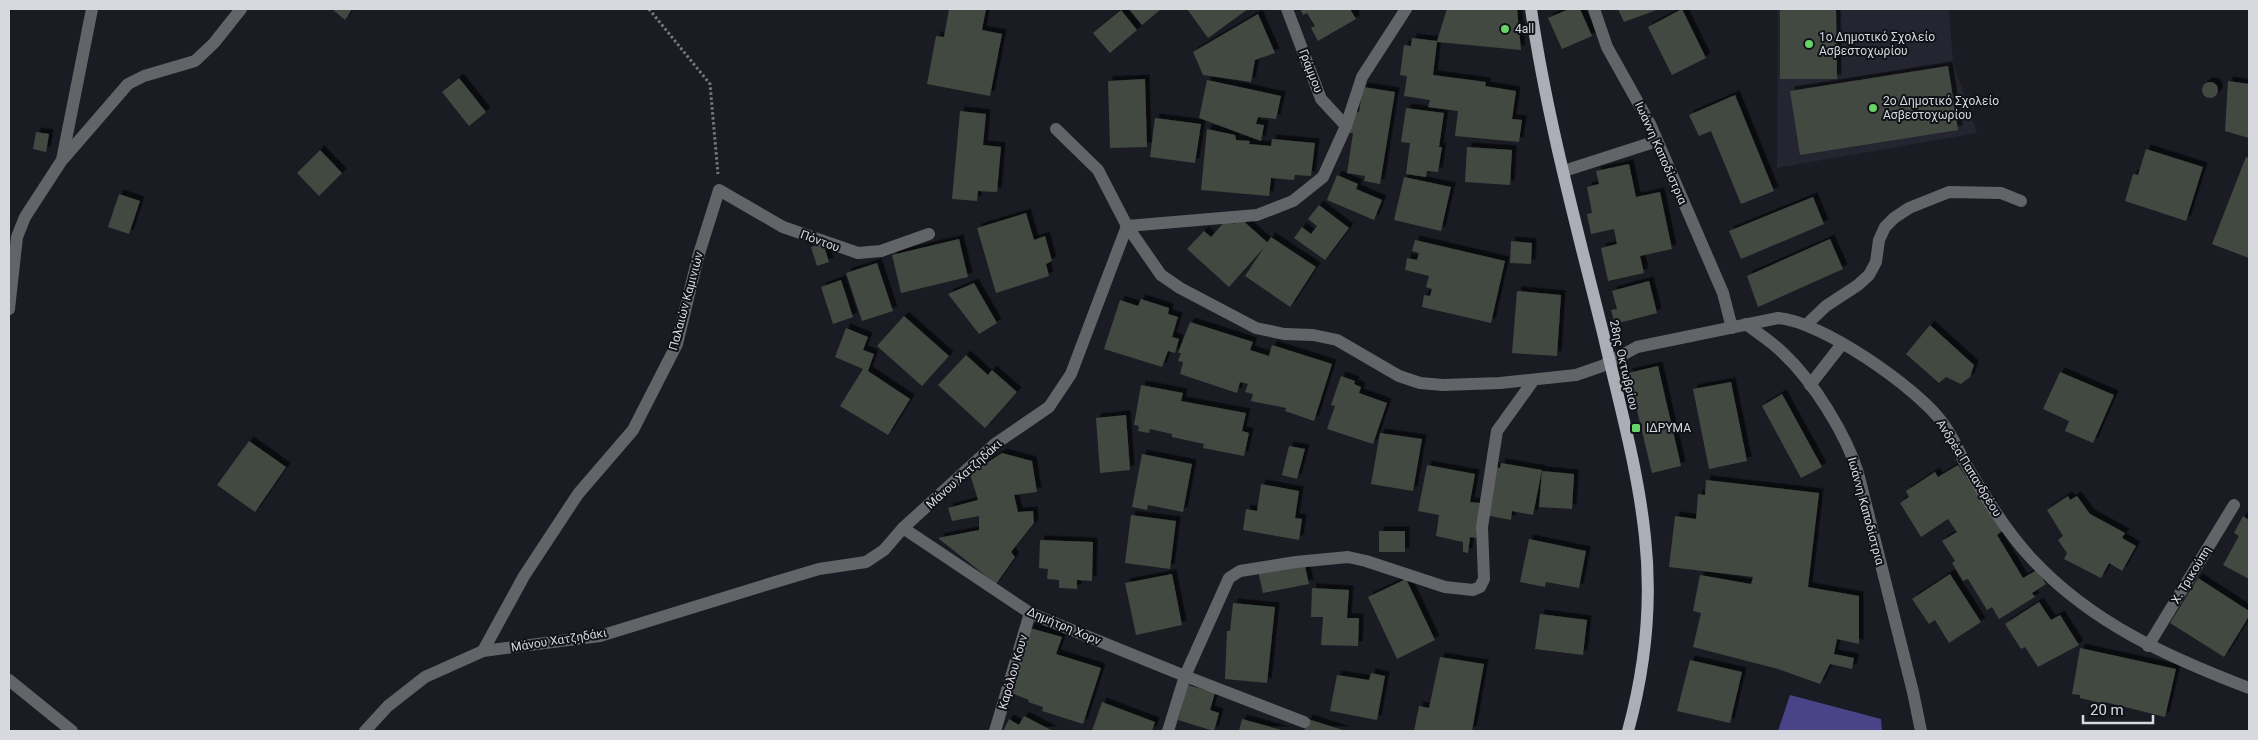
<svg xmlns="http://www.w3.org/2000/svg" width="2258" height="740" font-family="Roboto,sans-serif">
  <defs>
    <filter id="shadow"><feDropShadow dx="4.5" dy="-4.5" stdDeviation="0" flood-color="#0009"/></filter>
  </defs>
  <rect width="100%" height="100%" fill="#1a1b23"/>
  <polygon fill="#252532" points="1778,9 1949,9 1953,62 1977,133 1777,168"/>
  <polygon fill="#494488" points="1790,695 1881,719 1882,731 1778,731"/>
  <g fill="#424941" filter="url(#shadow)">
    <polygon points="332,9 352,9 345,20"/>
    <polygon points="949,9 986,9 982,30 1002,34 990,96 927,84 936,36 944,37"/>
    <polygon points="1129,9 1161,9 1142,25"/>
    <polygon points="1187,9 1248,9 1208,38"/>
    <polygon points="1300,9 1350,9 1356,19 1318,41 1311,28 1315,26 1307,13 1303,15"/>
    <polygon points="1447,9 1517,9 1521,50 1437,42 1433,75 1486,82 1485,86 1516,91 1512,119 1522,120 1519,142 1455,136 1458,111 1428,107 1430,100 1404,96 1407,76 1400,75 1404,45 1411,46 1412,38 1437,41"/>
    <polygon points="1569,9 1580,9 1592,36 1562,49 1548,18"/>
    <polygon points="1618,9 1659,9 1624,22"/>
    <polygon points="1682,9 1706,58 1672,75 1648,27"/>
    <polygon points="1780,9 1836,9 1837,79 1780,79"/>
    <polygon points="1121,10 1137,30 1110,53 1093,33"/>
    <polygon points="1258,14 1275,53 1255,60 1251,82 1203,75 1193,52"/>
    <polygon points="1948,66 1958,130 1800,155 1790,91"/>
    <polygon points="459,78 486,112 469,126 442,92"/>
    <polygon points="1145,79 1147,147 1110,148 1108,81"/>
    <polygon points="1207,80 1281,96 1276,119 1258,117 1256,124 1264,125 1261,141 1199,118"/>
    <polygon points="2228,81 2249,84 2249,138 2225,131"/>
    <circle cx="2210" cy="90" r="8"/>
    <polygon points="1363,87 1395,92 1380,184 1364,181 1365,176 1347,173 1353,133 1349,133 1352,111 1359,112"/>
    <polygon points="1735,95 1774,191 1741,204 1711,131 1699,136 1689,115"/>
    <polygon points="1406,108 1444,113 1439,147 1442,147 1438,172 1427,171 1426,177 1406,174 1410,143 1401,142"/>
    <polygon points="960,111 986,114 983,145 1001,147 997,192 978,191 977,201 952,199"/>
    <polygon points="1155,118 1201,124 1195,163 1150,157"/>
    <polygon points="1207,129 1235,135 1236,140 1250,141 1249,144 1271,146 1272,139 1315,143 1311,176 1295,175 1294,180 1271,178 1269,196 1201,190"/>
    <polygon points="36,132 49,134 46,152 33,149"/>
    <polygon points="1467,147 1512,150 1510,185 1465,182"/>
    <polygon points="2146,149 2203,167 2186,221 2125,201 2133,174 2138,175"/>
    <polygon points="320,150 342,173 319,196 297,173"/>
    <polygon points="2246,157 2249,158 2249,258 2212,244"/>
    <polygon points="1629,164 1636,197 1660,192 1672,249 1640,256 1644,273 1608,281 1601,248 1617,244 1614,229 1591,234 1587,214 1592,213 1587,187 1599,184 1596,171"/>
    <polygon points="1337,175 1358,184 1356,189 1382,200 1374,220 1327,200"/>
    <polygon points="1404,177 1451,187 1441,231 1394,220"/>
    <polygon points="119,194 140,201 129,234 108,227"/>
    <polygon points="1813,197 1824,224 1741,259 1729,231"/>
    <polygon points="1319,205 1349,228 1325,260 1294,238 1302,227 1311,234 1317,226 1308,219"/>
    <polygon points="1026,213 1034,240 1045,236 1052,261 1046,264 1049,276 996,293 977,228"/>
    <polygon points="1228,218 1234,224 1240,218 1268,243 1229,287 1187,249 1204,231 1211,237"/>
    <polygon points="1271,237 1316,267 1290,307 1245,276"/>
    <polygon points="959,239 968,277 901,293 892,255"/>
    <polygon points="1830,239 1843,269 1758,307 1747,276"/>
    <polygon points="1415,240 1505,261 1491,323 1422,307 1424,295 1430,296 1432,289 1426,287 1429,276 1405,270 1407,258 1417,260 1419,253 1412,251"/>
    <polygon points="1511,241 1532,243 1531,264 1510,263"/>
    <polygon points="823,243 829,262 817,266 811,247"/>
    <polygon points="877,263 893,311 862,321 846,273"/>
    <polygon points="841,280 853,317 833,324 821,287"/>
    <polygon points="1649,281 1657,313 1615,324 1611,310 1617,309 1612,291"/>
    <polygon points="974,283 997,323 979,334 948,294"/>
    <polygon points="1517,291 1561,295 1557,356 1512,353"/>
    <polygon points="1141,299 1169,308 1168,314 1178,317 1172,337 1179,339 1175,353 1168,351 1162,367 1104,349 1120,300 1138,306"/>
    <polygon points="904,316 949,356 922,386 877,346"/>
    <polygon points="1190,322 1253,342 1250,350 1269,356 1272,345 1332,364 1314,421 1285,411 1286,408 1251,401 1253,394 1245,392 1248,384 1240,382 1237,393 1180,374 1183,362 1178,361 1181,353 1178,353"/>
    <polygon points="1930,325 1974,365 1970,377 1961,384 1946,377 1939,383 1906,354"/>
    <polygon points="846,328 868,337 863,350 874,354 868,371 910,399 888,435 840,406 863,369 835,357"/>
    <polygon points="966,355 988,375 992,370 1017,392 985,428 938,385"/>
    <polygon points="1658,366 1681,466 1652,473 1628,373"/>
    <polygon points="2060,372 2114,395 2093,443 2065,431 2069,421 2043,409"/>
    <polygon points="1341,376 1355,381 1354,384 1361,387 1359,393 1387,403 1373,444 1327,429 1335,406 1331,405"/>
    <polygon points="1731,382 1747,461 1709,469 1693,389"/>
    <polygon points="1141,385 1183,393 1181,401 1246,413 1242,431 1249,433 1244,456 1203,448 1204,444 1172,437 1172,434 1150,429 1149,433 1138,431 1139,426 1134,425"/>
    <polygon points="1782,394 1822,467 1801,478 1762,406"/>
    <polygon points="1126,415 1130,470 1100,473 1096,418"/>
    <polygon points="1380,433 1422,439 1413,491 1371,484"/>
    <polygon points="249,441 286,467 255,512 217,485"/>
    <polygon points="1289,446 1305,449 1297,479 1282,475"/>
    <polygon points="1002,453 1032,461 1037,492 1014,495 1018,512 1033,511 1034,523 1011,552 1015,557 996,584 938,538 979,530 979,516 952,521 948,508 978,500 970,474"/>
    <polygon points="1142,454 1192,464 1183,512 1148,505 1147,510 1132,507"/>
    <polygon points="1501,463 1542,470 1533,515 1512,511 1511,520 1485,515 1494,467 1500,468"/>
    <polygon points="1427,465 1475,474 1470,502 1480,503 1476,538 1470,537 1468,553 1463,552 1463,542 1436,536 1439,515 1418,511"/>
    <polygon points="1958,465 2002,531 1997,535 2023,578 2037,570 2046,584 2032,593 2035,597 1999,619 1992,607 1987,610 1968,579 1963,581 1952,563 1955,561 1942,541 1957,532 1948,519 1921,537 1900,503 1909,497 1906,491 1935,472 1938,477"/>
    <polygon points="1542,471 1574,474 1572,509 1539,507"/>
    <polygon points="1706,480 1819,493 1808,587 1859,596 1859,644 1837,639 1834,654 1854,658 1852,669 1830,664 1820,684 1778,669 1693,647 1701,613 1693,611 1700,575 1751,584 1753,577 1669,567 1675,516 1696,519 1698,494 1705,495"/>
    <polygon points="1261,484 1299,491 1295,518 1302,519 1299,540 1243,530 1246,509 1257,511"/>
    <polygon points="2068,496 2070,500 2077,496 2090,514 2125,533 2122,538 2136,546 2122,571 2109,563 2101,578 2064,559 2067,553 2058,540 2063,536 2047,510"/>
    <polygon points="1131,515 1176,521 1170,569 1125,563"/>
    <polygon points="2243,516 2249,520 2249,579 2223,565 2239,536 2234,533"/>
    <rect x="1379" y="531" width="26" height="21"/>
    <polygon points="1529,539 1586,551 1579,588 1546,582 1545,587 1520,582"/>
    <polygon points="1040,540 1093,542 1092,581 1077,580 1077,589 1059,588 1059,580 1047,579 1048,569 1039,568"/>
    <polygon points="1304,562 1309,584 1263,593 1258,571"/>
    <polygon points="1172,574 1182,625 1136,635 1125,583"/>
    <polygon points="1950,574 1981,622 1949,643 1935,620 1929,624 1912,599"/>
    <polygon points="2198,578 2249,611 2249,616 2224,657 2170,623"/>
    <polygon points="1406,579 1435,640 1397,659 1368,597"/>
    <polygon points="1312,588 1349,590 1347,618 1359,618 1358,646 1321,645 1323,617 1311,617"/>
    <polygon points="2039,602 2051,620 2060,615 2079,645 2038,667 2025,647 2021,649 2005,624"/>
    <polygon points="1233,603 1275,607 1267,683 1225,679 1227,631 1230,631"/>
    <polygon points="1540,614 1587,620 1583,655 1535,649"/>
    <polygon points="1030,628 1062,637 1056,654 1101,668 1083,724 1042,711 1043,707 1028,702 1029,700 1011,693"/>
    <polygon points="2080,648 2176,669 2165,717 2105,702 2105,704 2080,698 2080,695 2072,694"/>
    <polygon points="1440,657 1484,664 1472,731 1414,731 1419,706 1429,708"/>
    <polygon points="1690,660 1742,672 1730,723 1677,711"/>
    <polygon points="1371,673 1385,676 1377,720 1330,711 1337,675 1369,680"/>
    <polygon points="1188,685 1215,693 1210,710 1219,713 1214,731 1178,720"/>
    <polygon points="1102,702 1155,722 1152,731 1092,731"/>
    <polygon points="1024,716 1053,731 1003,731 1009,719 1019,725"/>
    <polygon points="1242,719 1285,731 1239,731"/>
    <polygon points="1308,719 1346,731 1304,731"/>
  </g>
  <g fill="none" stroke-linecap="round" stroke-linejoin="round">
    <polyline stroke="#77787e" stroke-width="3" stroke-dasharray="2.5 2.5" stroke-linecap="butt" points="649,9 710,84 718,174"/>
    <g stroke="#636468" stroke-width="12">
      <polyline points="1287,9 1321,99 1346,126"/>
      <polyline points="1594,9 1607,47 1650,124 1723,293 1732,328"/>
      <path d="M1056,129L1098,170L1127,226L1161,275L1180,288L1256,328L1284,334L1313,335L1337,340L1399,376L1420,383L1443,385L1500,383L1576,375L1602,366L1637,347L1778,318C1821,321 1916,387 1942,422C1953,436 1959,453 1968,468C1986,498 2006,531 2031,558C2091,623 2168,657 2249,688"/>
      <polyline points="64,158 128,84 144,76 195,61 214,43 241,9"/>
      <polyline points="1564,171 1657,141"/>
      <polyline points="9,309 17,237 25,217 62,160 92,9"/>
      <path d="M1746,324C1759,334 1772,342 1783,353C1813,381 1846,434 1858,473L1913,692L1921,731"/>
      <polyline points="1806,325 1826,306 1858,285 1869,275 1876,262 1879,240 1885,227 1894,218 1909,208 1949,192 2001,193 2021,201"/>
      <polyline points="1810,385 1842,344"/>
      <polyline points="903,528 1030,613 1185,676 1168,731"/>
      <polyline points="2148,646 2234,505"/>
      <polyline points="483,651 524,576 578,494 633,430 677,344 698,257 719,190 783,227 858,253 881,251 929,234"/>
      <polyline points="9,680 72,731"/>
      <polyline points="1304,722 1185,676 1229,578 1240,571 1296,562 1348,557 1366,561 1445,587 1473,590 1480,587 1484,579 1482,527 1497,431 1533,381"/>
      <polyline points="365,731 388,706 425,677 483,651 600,636 772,583 819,569 866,562 884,550 903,528 995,444 1049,407 1071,374 1127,226 1257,215 1293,201 1323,177 1346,126 1362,77 1406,9"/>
      <polyline points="995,731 1030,613"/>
    </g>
    <path stroke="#adadb7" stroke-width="12" d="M1531,9C1547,119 1577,228 1604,337C1619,403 1638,469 1645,537C1652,601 1645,669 1628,731"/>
  </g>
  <g fill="#66d466" stroke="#111219" stroke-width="2">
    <circle cx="1505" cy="29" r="5"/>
    <circle cx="1809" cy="44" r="5"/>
    <circle cx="1873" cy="108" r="5"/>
    <rect x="1631" y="423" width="10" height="10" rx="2.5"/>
  </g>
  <g text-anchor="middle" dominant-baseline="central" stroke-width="4" stroke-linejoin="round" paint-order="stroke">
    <g font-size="12" fill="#d8d9de" stroke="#111219" text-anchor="start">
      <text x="1515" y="29">4all</text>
      <text x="1819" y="37">1ο Δημοτικό Σχολείο<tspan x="1819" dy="14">Ασβεστοχωρίου</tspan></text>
      <text x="1883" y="101">2ο Δημοτικό Σχολείο<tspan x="1883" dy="14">Ασβεστοχωρίου</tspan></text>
      <text x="1646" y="428">ΙΔΡΥΜΑ</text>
    </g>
    <g font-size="12" fill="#d8d9de" stroke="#111219">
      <text transform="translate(1311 71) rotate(69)">Γράμμου</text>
      <text transform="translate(1661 153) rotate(66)">Ιωάννη Καποδίστρια</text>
      <text transform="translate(820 241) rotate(20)">Πόντου</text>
      <text transform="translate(686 301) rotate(-75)">Παλαιών Καμινιών</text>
      <text transform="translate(1624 365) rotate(77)">28ης Οκτωβρίου</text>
      <text transform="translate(1969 468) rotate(58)">Ανδρέα Παπανδρέου</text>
      <text transform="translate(964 474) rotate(-42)">Μάνου Χατζηδάκι</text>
      <text transform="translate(1866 511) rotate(75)">Ιωάννη Καποδίστρια</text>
      <text transform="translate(2191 575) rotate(-59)">Χ. Τρικούπη</text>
      <text transform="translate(1064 626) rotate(23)">Δημήτρη Χορν</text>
      <text transform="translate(559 640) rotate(-9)">Μάνου Χατζηδάκι</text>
      <text transform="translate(1013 672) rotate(-74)">Καρόλου Κουν</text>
    </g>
  </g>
  <rect width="2258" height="740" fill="none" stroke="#d8d9de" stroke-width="20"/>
  <path d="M2083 715v8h70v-8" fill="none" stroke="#d8d9de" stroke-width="2.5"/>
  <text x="2090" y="715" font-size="15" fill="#d8d9de" stroke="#111219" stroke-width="4" paint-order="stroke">20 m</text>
</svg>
